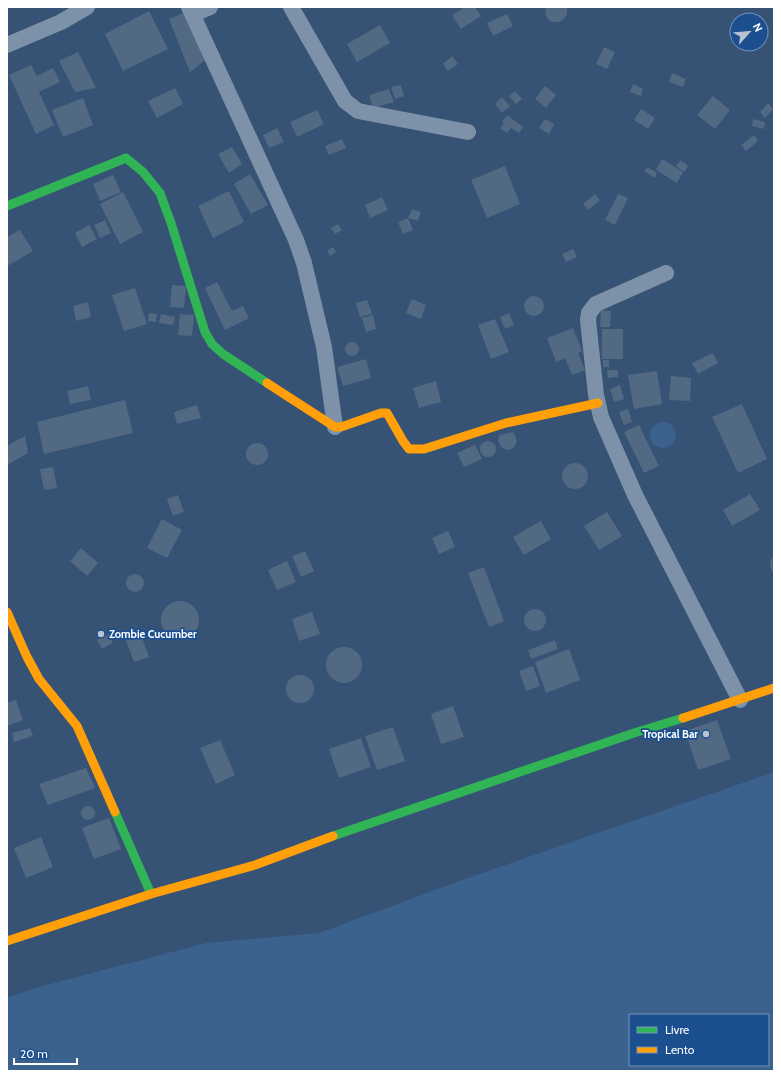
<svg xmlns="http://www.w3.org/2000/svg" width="781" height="1078" font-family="Cabin,sans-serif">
  <rect width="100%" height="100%" fill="#365274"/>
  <g fill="#3b618d" fill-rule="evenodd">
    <circle cx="663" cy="435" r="13"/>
    <path d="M774,772V1071H7V998L35,988L206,943L319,933L462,880ZM630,1015H768V1065H630Z"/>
  </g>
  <g fill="#526984">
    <polygon points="465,7 475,7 481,16 461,29 452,15"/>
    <polygon points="546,7 567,7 567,14 563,20 559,22 552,22 549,20 545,14"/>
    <polygon points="149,11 168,49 123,71 105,34"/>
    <polygon points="188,11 207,59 190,72 169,19"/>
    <polygon points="507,14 513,26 493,36 487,23"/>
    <polygon points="380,25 390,43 357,62 347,44"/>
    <polygon points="604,47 615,52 607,69 596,64"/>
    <polygon points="78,52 96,88 75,92 59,61"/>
    <polygon points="452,56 458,64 448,71 443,64"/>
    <polygon points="31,65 37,76 53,68 60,82 39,92 54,125 36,134 9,75"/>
    <polygon points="672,73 686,79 683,87 669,82"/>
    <polygon points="633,84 643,89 641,96 630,92"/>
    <polygon points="401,85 404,96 395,99 391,87"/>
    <polygon points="545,86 556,95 546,108 535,99"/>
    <polygon points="175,88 183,104 157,118 148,101"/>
    <polygon points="389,89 394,102 373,108 369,95"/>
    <polygon points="515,91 522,99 516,104 509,96"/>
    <polygon points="713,96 730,110 715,129 697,115"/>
    <polygon points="502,97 510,106 502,113 495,104"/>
    <polygon points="83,98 93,125 63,137 52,110"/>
    <polygon points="768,103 773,109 765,118 760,112"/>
    <polygon points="641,109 655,118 648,129 634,120"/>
    <polygon points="317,110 324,124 297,137 290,122"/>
    <polygon points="507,115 523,127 519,133 511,128 507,133 500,128 504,123 502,122"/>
    <polygon points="545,119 554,124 549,134 539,128"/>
    <polygon points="753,119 765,122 764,129 752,126"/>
    <polygon points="277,128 284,142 269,148 263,135"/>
    <polygon points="754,135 758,141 746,151 741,145"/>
    <polygon points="342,139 346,148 329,155 325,146"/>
    <polygon points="232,147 242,164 229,173 218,154"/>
    <polygon points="662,159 683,172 677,183 656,170"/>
    <polygon points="680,160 688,166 684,172 676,166"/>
    <polygon points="505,166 520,204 487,218 471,180"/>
    <polygon points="647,167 657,173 655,178 644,171"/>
    <polygon points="250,174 268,205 251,214 234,184"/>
    <polygon points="113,175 121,192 100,201 93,184"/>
    <polygon points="229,191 244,222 213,238 198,206"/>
    <polygon points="123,192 143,232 120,244 100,204"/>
    <polygon points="595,194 600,200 588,210 583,204"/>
    <polygon points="618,194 628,198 615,225 605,220"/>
    <polygon points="382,197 388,210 370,218 365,205"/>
    <polygon points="412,209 421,212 418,221 408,218"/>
    <polygon points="408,218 413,230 403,234 398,222"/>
    <polygon points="105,220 111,233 100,238 94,225"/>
    <polygon points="338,224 342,230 335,234 331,228"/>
    <polygon points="89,225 97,239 82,247 75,233"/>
    <polygon points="20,230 33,251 7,266 7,237"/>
    <polygon points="333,247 336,252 330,256 327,251"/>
    <polygon points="573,249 577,257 566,262 562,254"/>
    <polygon points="217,282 232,311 243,306 249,318 225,330 205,288"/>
    <polygon points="172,285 186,286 184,308 170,307"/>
    <polygon points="135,288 147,324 124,331 112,295"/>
    <circle cx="534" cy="306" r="10"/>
    <polygon points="412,299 426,305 421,319 406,313"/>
    <polygon points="367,300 372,314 360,317 356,303"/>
    <polygon points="88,302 91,317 76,321 73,306"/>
    <polygon points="601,310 611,311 610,327 600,327"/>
    <polygon points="149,313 157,314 156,322 148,321"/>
    <polygon points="509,313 514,325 505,329 500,317"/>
    <polygon points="161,314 175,317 173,325 159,323"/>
    <polygon points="180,314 194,315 192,336 178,335"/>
    <polygon points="373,315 376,329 366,332 362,318"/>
    <polygon points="495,319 509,352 491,359 478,325"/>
    <polygon points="573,328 582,351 578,353 585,370 572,375 565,358 556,362 547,338"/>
    <rect x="602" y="329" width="21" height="30"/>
    <circle cx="352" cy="349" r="7"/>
    <polygon points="713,353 718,363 698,374 692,363"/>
    <polygon points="366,359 371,378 343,386 337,367"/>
    <rect x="603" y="360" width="6" height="7"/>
    <polygon points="607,370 618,370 618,377 608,378"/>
    <polygon points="657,371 662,404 634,409 628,375"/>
    <polygon points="671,376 691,378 690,401 669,400"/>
    <polygon points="436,381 441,402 419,408 413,388"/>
    <polygon points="620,385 624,399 614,402 610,389"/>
    <polygon points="88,386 91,400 70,404 67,391"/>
    <polygon points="125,400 133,433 44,454 37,422"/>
    <polygon points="742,404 767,459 738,473 712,417"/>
    <polygon points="197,405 201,418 177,424 174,412"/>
    <polygon points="628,409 632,422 624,425 619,412"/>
    <polygon points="639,425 659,466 644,473 624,432"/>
    <polygon points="513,432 515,435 517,441 515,446 510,450 504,449 501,447 498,441 499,435"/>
    <polygon points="25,436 28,453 7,465 7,446"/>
    <circle cx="488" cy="449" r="8"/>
    <circle cx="257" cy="454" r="11"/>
    <polygon points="475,445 482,459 464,467 457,453"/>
    <circle cx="575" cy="476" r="13"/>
    <polygon points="53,467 57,488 44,490 40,469"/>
    <polygon points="750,494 760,510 732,526 723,510"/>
    <polygon points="178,495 184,512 173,516 167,499"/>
    <polygon points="607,512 622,536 599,550 584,526"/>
    <polygon points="162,519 182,530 167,558 147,548"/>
    <polygon points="541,521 551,539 524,555 513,537"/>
    <polygon points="448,531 455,547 439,554 432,538"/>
    <polygon points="81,548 98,563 87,576 70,561"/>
    <polygon points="305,551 314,571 301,577 292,556"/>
    <polygon points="774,554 774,577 770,566 771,560"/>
    <polygon points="287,561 296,582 277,590 268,570"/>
    <polygon points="484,567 504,621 489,627 468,573"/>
    <circle cx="135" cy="583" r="9"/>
    <circle cx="180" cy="620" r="19"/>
    <circle cx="535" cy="620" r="11"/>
    <polygon points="312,612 320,634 299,641 292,619"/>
    <polygon points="140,632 149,657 134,662 125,638"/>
    <polygon points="109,634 113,643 102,649 97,640"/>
    <polygon points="555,640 558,649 531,659 528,650"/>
    <circle cx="344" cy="665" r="18"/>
    <polygon points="569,649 580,680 546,693 535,662"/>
    <polygon points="533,666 540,686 526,691 519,671"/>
    <circle cx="300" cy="689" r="14"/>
    <polygon points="16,700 23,720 7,726 7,703"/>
    <polygon points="453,706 464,737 441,744 431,714"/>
    <polygon points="717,720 731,759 698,770 685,731"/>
    <polygon points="393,727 405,761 377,770 365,736"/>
    <polygon points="30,728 33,736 14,742 12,733"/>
    <polygon points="361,738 371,767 339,778 329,749"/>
    <polygon points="220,740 235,775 216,784 200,748"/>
    <polygon points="86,768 95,788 48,805 39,784"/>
    <circle cx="88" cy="813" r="7"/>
    <polygon points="109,818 121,849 94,859 82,828"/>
    <polygon points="41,837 53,867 26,878 14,848"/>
  </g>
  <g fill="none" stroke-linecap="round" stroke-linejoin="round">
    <g stroke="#7d92a8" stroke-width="16">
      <polyline points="189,7 296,240 304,263 324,347 335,427"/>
      <polyline points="291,7 345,101 358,111 468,132"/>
      <polyline points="193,14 210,7"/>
      <polyline points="7,45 61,22 87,7"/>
      <polyline points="666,273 596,304 589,313 588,320 596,395 601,417 635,495 740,700"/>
    </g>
    <g stroke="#30b455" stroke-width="9">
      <polyline points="7,206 126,158 143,172 160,193 171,223 205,332 212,344 223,354 267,383"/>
      <polyline points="115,812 151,894"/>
      <polyline points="333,836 634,733 683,718"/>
    </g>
    <g stroke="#ff9f0a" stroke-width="9">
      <polyline points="267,383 335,427 341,427 381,413 387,413 403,441 409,449 424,449 506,423 598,403"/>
      <polyline points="7,612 27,657 39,679 77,726 115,812"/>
      <polyline points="683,718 774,688"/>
      <polyline points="7,941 151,894 255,865 333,836"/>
    </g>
  </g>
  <g fill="#b9c2ce" stroke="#1b4f8f" stroke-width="1.5">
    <circle cx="101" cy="634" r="4"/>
    <circle cx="706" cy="734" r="4"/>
  </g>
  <g text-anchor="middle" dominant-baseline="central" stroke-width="3.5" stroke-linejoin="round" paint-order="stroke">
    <g font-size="11" font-weight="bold" fill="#fff" stroke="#1b4f8f" text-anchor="start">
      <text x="109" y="634">Zombie Cucumber</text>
      <text x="698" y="734" text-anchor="end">Tropical Bar</text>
    </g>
  </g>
  <rect width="781" height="1078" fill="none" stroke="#ffffff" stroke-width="16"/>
  <rect x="629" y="1014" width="140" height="52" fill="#1b4f8f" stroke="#7695bc"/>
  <rect x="637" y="1027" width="20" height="6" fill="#30b455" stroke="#7695bc"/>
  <text x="665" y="1034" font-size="12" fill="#ffffff">Livre</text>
  <rect x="637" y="1047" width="20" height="6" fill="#ff9f0a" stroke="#7695bc"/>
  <text x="665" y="1054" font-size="12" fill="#ffffff">Lento</text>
  <g transform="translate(749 32) rotate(63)"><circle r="19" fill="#1b4f8f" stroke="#7695bc"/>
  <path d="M0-3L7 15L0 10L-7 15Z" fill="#b9c2ce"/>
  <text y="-6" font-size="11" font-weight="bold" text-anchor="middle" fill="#ffffff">N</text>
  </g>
  <path d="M14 1058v6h63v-6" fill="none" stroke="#ffffff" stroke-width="2"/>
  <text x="20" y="1058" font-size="12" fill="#ffffff" stroke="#1b4f8f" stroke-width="3" paint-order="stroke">20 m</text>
</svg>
